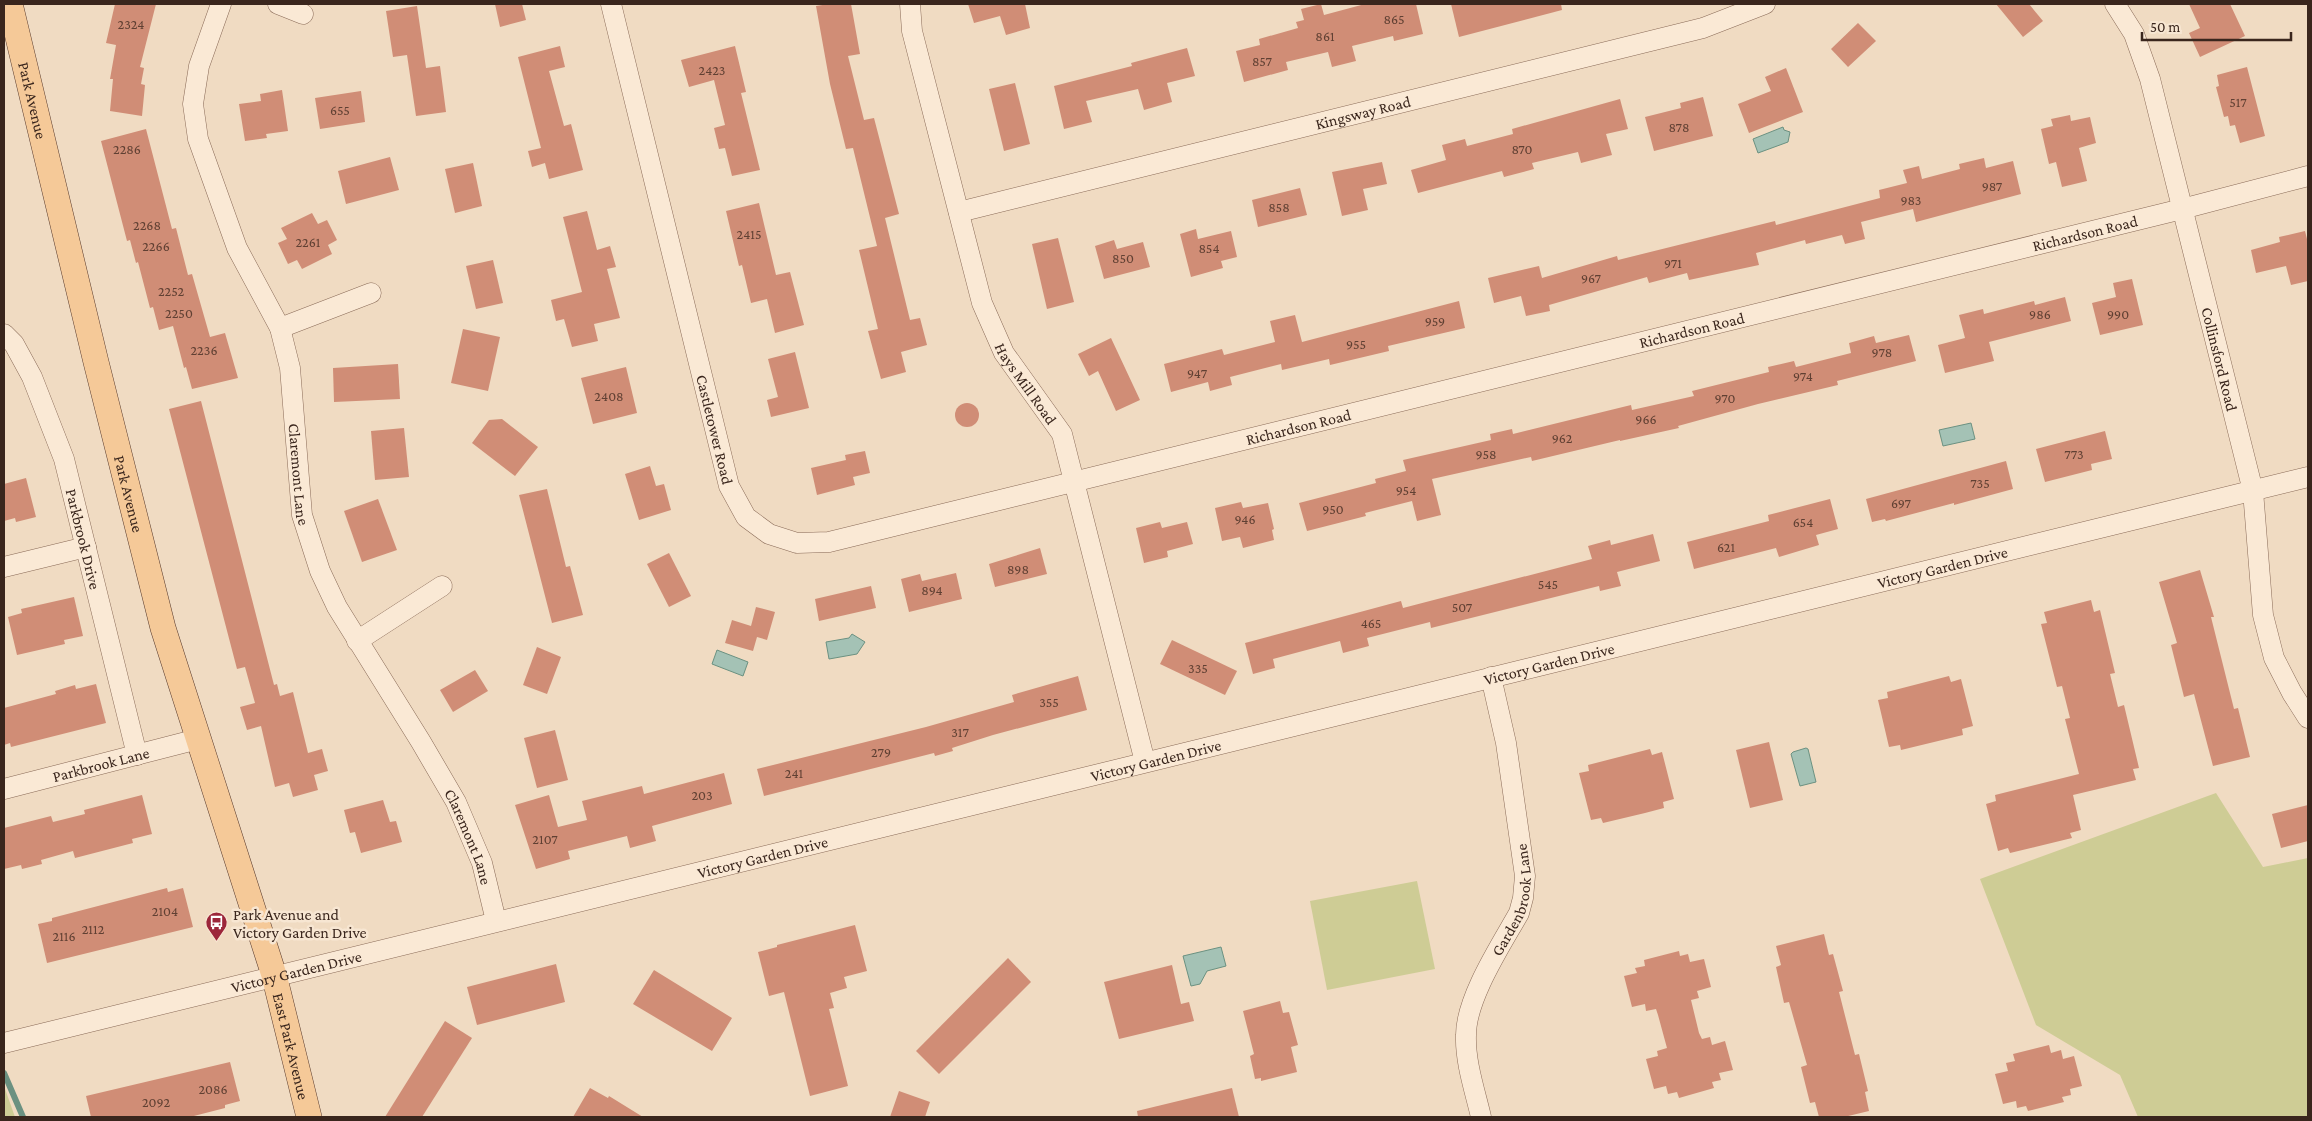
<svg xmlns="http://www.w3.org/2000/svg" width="2312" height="1121" font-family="'Crimson Pro',serif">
  <rect width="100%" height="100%" fill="#f0dbc2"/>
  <g fill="#cecc95">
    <polygon points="2216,793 2263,867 2308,858 2308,1117 2138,1117 2120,1075 2036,1025 1980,879"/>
    <polygon points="1417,881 1435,969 1327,990 1310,901"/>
    <polygon points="4,1086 15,1117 4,1117"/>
  </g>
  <g fill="#a4c2b5" stroke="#6b9181">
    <polygon points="1783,127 1784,130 1790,132 1788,142 1758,153 1753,139"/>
    <polygon points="1971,423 1975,439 1943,446 1939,430"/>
    <polygon points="852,634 865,642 857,654 829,659 826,642 849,638"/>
    <polygon points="717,650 748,662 743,676 712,664"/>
    <polygon points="1806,748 1808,749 1816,782 1800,786 1791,754 1793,752"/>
    <polygon points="1221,947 1226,966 1207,971 1200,984 1191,986 1183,956"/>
  </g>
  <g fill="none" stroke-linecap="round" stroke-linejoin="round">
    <polyline stroke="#6b9181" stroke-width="6" points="4,1073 23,1117"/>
  </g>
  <g fill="#d08d76">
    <polygon points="115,4 156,4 140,67 144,68 141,84 145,85 142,116 110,111 113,79 110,79 116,45 106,43"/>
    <polygon points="495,4 522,4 526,20 500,27"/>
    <polygon points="829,4 851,4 860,54 848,56 864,120 874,118 899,214 885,218 910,320 920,318 927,345 901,352 906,372 881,379 868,331 878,329 859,250 877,246 853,148 846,149 830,84 816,6"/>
    <polygon points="968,4 1025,4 1030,28 1006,35 1000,16 974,23"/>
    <polygon points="1321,4 1324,15 1365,4 1416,4 1423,34 1394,41 1393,36 1352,46 1356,61 1332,67 1328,52 1286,62 1288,70 1244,82 1236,51 1260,45 1259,39 1298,28 1296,22 1304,20 1301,9"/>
    <polygon points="1451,4 1561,4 1562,10 1459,37"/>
    <polygon points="1996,4 2029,4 2043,21 2023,37"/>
    <polygon points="2189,4 2230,4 2245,36 2200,57 2189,33 2200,28"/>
    <polygon points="417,6 426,68 440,66 446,112 416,116 407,55 393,57 386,11"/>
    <polygon points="1858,23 1876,41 1848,67 1831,49"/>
    <polygon points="560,46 565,67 549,71 564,126 571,124 583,170 549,179 545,163 532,167 528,151 541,148 518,57"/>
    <polygon points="735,46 746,92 741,93 760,170 732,176 725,148 719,149 714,128 725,125 714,80 689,87 681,60"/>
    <polygon points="1187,48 1195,76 1167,83 1172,102 1144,110 1138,89 1086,101 1092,122 1064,129 1054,86 1132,66 1131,63"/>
    <polygon points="2247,67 2265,136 2240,143 2235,125 2230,126 2228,116 2224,117 2216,87 2219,86 2217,75"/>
    <polygon points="1786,68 1803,112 1749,133 1738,104 1771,91 1765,77"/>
    <polygon points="1015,83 1030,144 1004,151 989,89"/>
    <polygon points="282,90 288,131 266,134 267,138 245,141 239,104 261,101 260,94"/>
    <polygon points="361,91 365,122 320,129 315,98"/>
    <polygon points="1703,97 1713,136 1654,151 1645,117 1681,108 1680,103"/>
    <polygon points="1620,99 1628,129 1606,134 1612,155 1581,163 1578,152 1532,163 1534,169 1504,177 1502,171 1418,193 1411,170 1446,160 1442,145 1465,139 1467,146 1513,134 1512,129"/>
    <polygon points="2070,115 2071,121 2090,117 2096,143 2079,148 2087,181 2062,187 2056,162 2049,164 2041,129 2053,126 2051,119"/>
    <polygon points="146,129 172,229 176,228 188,275 192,274 210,337 225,333 238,378 192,389 186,367 184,368 173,326 159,330 153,307 150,308 138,262 136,263 130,240 127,241 101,141"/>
    <polygon points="390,157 399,190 346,204 338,171"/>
    <polygon points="1984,158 1986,168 2013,161 2021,194 1916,222 1913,209 1861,222 1865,239 1845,244 1842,235 1806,244 1805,240 1756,253 1759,265 1689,280 1687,273 1649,283 1647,277 1549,305 1550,311 1526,316 1521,296 1494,303 1488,278 1539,266 1542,278 1617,256 1618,260 1775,221 1776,225 1880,198 1879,190 1907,183 1903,170 1919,166 1922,179 1960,169 1959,164"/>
    <polygon points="1382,162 1387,184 1363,189 1368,210 1342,216 1332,172"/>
    <polygon points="473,163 482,206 455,213 445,169"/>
    <polygon points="1300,188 1307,215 1258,227 1252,200"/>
    <polygon points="759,203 776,275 790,272 804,325 775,333 767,299 751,303 742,265 739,266 726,211"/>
    <polygon points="587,211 597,250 610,246 616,267 607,269 620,318 594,324 598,341 572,347 564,319 556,321 551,300 582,292 563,217"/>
    <polygon points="312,213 318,224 327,220 337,240 328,245 332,254 302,269 297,260 288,264 278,243 287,239 281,228"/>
    <polygon points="1196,229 1198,239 1231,231 1237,257 1221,261 1223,268 1191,277 1180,234"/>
    <polygon points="2305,231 2308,243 2308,281 2291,285 2286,266 2256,273 2251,250 2280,242 2279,237"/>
    <polygon points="1058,238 1074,302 1047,309 1032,244"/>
    <polygon points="1114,240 1117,249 1143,242 1150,267 1104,279 1095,246"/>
    <polygon points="493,260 503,303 476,309 466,266"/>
    <polygon points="2132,279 2143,325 2100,335 2092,303 2116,297 2113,283"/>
    <polygon points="2065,297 2071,321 1989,342 1994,361 1945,373 1938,345 1965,338 1959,315 1983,309 1984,314 2034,301 2035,305"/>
    <polygon points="1459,301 1465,328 1388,346 1389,351 1330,365 1329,359 1282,370 1281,364 1230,377 1232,385 1210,391 1208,382 1171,392 1164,364 1222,349 1224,355 1275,342 1270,321 1295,315 1302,342"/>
    <polygon points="463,329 500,337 488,391 451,383"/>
    <polygon points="1909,335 1916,361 1837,381 1838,385 1758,404 1678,426 1679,428 1620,441 1620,440 1532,461 1531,457 1432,479 1441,515 1417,521 1412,501 1365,513 1366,516 1307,531 1299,503 1376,483 1375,479 1406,471 1403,460 1491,440 1490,434 1512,429 1513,434 1631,405 1632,410 1694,396 1692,391 1769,372 1768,367 1794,361 1796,367 1851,353 1849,343 1874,336 1876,343"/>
    <polygon points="1111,338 1140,400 1116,411 1098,371 1089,376 1078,354"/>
    <polygon points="795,352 809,408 771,417 767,400 778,397 768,359"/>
    <polygon points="398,364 400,399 334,402 333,368"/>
    <polygon points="626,367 637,413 593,424 581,378"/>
    <polygon points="201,401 274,685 277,684 280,696 293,692 308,753 322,749 328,771 314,775 318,790 293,797 289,783 275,787 261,726 247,730 240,707 255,703 245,667 237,669 169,409"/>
    <circle cx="967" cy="415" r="12"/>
    <polygon points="502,419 538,447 515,476 472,443 489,420"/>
    <polygon points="404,428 409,477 375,480 371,431"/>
    <polygon points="2105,431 2112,459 2091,464 2092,470 2045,482 2036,449"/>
    <polygon points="865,451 870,473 853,477 855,485 817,495 811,468 846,460 845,455"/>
    <polygon points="2006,461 2013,489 1954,505 1954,503 1886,521 1885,519 1872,522 1866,499"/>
    <polygon points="650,466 656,486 664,484 671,510 639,520 625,474"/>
    <polygon points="26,478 36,517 16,522 15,518 4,521 4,484"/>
    <polygon points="547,489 566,567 570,566 583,615 552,623 519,495"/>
    <polygon points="378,499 397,550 362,562 344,511"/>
    <polygon points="1830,499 1838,529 1816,535 1819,545 1779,557 1776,548 1694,569 1687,542 1769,521 1768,515"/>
    <polygon points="1241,502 1243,508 1268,503 1274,529 1272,530 1274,540 1243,548 1240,537 1222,541 1215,508"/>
    <polygon points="1160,522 1162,528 1187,522 1193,544 1167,551 1168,557 1144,563 1136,528"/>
    <polygon points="1653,534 1660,561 1617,572 1621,586 1600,591 1599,586 1431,628 1430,622 1367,638 1369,646 1343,653 1340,641 1273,659 1275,668 1253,674 1245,643 1401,601 1403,608 1592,559 1588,546 1610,540 1611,545"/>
    <polygon points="1040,548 1047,574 995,587 989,564"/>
    <polygon points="669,553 691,596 669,607 647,564"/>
    <polygon points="2200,570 2214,617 2211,617 2234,709 2238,708 2250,757 2213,766 2194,694 2184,697 2171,645 2177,643 2159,582"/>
    <polygon points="956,573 962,599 909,612 901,579 920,574 922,581"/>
    <polygon points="871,586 876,608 819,621 815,599"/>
    <polygon points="74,597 83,636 64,640 65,644 17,655 8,617 22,613 21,609"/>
    <polygon points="2091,600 2094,612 2100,610 2115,673 2110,674 2118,707 2124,705 2139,768 2133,769 2136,780 2073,795 2081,830 2070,833 2072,838 2010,853 2008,848 1998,851 1986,804 1996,801 1995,795 2079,774 2065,719 2070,718 2062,686 2057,687 2041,624 2047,623 2044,612"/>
    <polygon points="756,607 775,612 767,640 757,637 753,651 725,643 732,620 751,626"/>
    <polygon points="1172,640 1237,671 1225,695 1160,664"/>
    <polygon points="537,647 561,657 547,694 523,685"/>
    <polygon points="475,670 488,691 453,712 440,690"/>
    <polygon points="1078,676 1087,710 993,735 952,748 953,751 935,756 934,753 764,796 757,769 926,727 1014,702 1012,695"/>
    <polygon points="1949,676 1951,682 1961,679 1973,726 1962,729 1963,735 1901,750 1900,745 1889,747 1878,700 1888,698 1887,692"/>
    <polygon points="96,684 106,723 11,747 10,743 4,745 4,708 56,694 55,691 75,685 76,689"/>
    <polygon points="555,730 568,780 537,788 524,738"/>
    <polygon points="1769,742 1783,800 1750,808 1736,750"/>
    <polygon points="1650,749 1652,755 1662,752 1674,799 1663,802 1664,808 1645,813 1603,823 1601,818 1591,820 1579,773 1589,771 1588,765"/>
    <polygon points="724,773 732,804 652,826 656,841 630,848 627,836 568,851 570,859 536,869 515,805 549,795 558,827 587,820 582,801 642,786 644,794"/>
    <polygon points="142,795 152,834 132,839 133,843 75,858 73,851 41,860 42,864 22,869 21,865 4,869 4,828 51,816 53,822 85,814 84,810"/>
    <polygon points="383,800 390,822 396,821 402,842 361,853 355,832 350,833 344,810"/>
    <polygon points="2308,805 2308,841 2281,848 2272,814"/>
    <polygon points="167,888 168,892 183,888 193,927 47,963 38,924 52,921 52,918"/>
    <polygon points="855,925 867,971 844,977 847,988 830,993 834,1008 829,1009 848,1086 810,1096 784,992 769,996 758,952 777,947 777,945"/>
    <polygon points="1824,934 1829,955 1833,954 1843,991 1839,992 1855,1055 1859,1054 1868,1091 1865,1092 1869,1111 1844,1117 1819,1117 1815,1102 1810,1103 1801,1067 1807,1065 1789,1002 1784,1003 1776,967 1781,965 1776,946"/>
    <polygon points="1679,951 1680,956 1688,954 1690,962 1704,959 1711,987 1697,991 1699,998 1691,1000 1699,1033 1702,1039 1710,1037 1712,1045 1725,1041 1733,1070 1719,1073 1721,1080 1712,1082 1714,1088 1679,1098 1677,1092 1668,1094 1666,1086 1654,1089 1646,1059 1658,1056 1657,1051 1667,1048 1658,1015 1656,1009 1646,1011 1645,1004 1632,1007 1624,976 1637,973 1635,968 1645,966 1644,960"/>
    <polygon points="1008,958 1031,982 939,1074 916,1051"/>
    <polygon points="556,964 565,1002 477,1025 467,987"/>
    <polygon points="1172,965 1181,1004 1189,1002 1194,1021 1119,1039 1104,982"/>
    <polygon points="654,970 732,1018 712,1051 633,1004"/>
    <polygon points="1280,1001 1283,1013 1289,1012 1298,1045 1291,1047 1297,1072 1261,1081 1261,1078 1255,1079 1250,1056 1254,1054 1243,1011"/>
    <polygon points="445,1021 472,1038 422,1117 385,1117"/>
    <polygon points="2049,1045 2051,1053 2061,1050 2063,1059 2074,1056 2082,1086 2070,1089 2071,1095 2062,1097 2064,1102 2028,1111 2026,1106 2017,1108 2016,1101 2003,1104 1995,1074 2008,1071 2006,1063 2015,1061 2013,1054"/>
    <polygon points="230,1062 240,1101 225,1105 225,1108 190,1117 91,1117 86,1096"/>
    <polygon points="590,1088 608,1098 609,1096 643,1117 573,1117"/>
    <polygon points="1232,1088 1239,1117 1138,1117 1137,1111"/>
    <polygon points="899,1091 930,1102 925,1117 890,1117"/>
  </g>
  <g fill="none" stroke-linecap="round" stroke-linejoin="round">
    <defs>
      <g id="minor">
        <path id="s1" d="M221,4L199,66L193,104L198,139L237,248L280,328L290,368L302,515L320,571L337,607L421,742L456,802L482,863L496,921"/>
        <polyline points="278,4 303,14"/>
        <path id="s2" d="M611,4L729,486L746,517L769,534L797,543L829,542L2182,209L2308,176"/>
        <path id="s3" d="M910,4L912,31L982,303L1004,353L1062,434L1145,762"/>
        <path id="s4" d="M2115,4L2134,34L2150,79L2253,491L2263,615L2274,658L2292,693L2308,718"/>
        <path id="s5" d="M959,212L1703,28L1765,4"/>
        <polyline points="280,328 371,293"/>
        <path id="s6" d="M4,334L14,344L32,377L64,459L137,755"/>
        <polyline points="4,567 86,547"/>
        <polyline points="357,641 442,586"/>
        <path id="s7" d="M4,789L198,739"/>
        <path id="s8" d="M4,1043L2308,477"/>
        <path id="s9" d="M1481,1117C1475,1091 1465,1062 1466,1035C1466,998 1501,945 1519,913L1523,898L1525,876L1506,743L1491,677"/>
      </g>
      <g id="major">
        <path id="s10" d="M10,4L96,362L163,628L274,975L309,1117"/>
      </g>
    </defs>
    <use href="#minor" stroke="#8a6b58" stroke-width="21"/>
    <use href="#major" stroke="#583a2d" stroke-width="26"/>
    <use href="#minor" stroke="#fae9d5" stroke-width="20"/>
    <use href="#major" stroke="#f5c998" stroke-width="25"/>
  </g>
  <defs>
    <symbol id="bus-pin" viewBox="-11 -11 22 30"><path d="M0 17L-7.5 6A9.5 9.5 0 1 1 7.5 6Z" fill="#9c263a" stroke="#f7e6d2"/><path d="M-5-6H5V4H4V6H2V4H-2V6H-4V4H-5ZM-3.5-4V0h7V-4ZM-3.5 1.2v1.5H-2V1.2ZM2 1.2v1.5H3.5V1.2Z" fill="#fff"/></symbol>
  </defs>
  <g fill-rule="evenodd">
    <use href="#bus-pin" x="204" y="910" width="25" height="34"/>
  </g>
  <g text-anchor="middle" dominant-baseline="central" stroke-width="5" stroke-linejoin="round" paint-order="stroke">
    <g font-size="14" fill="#604033">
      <text x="1394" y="19">865</text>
      <text x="131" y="24">2324</text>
      <text x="1325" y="36">861</text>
      <text x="1262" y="61">857</text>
      <text x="712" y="70">2423</text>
      <text x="2238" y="102">517</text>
      <text x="340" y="110">655</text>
      <text x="1679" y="127">878</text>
      <text x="127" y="149">2286</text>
      <text x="1522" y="149">870</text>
      <text x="1992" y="186">987</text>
      <text x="1911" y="200">983</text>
      <text x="1279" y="207">858</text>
      <text x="147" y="225">2268</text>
      <text x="749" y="234">2415</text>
      <text x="308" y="242">2261</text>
      <text x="156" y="246">2266</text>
      <text x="1209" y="248">854</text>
      <text x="1123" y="258">850</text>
      <text x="1673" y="263">971</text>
      <text x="1591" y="278">967</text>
      <text x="171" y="291">2252</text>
      <text x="179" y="313">2250</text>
      <text x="2040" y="314">986</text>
      <text x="2118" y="314">990</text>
      <text x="1435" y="321">959</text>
      <text x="1356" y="344">955</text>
      <text x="204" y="350">2236</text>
      <text x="1882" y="352">978</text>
      <text x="1197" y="373">947</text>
      <text x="1803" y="376">974</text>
      <text x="609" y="396">2408</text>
      <text x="1725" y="398">970</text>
      <text x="1646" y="419">966</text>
      <text x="1562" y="438">962</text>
      <text x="1486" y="454">958</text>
      <text x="2074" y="454">773</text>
      <text x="1980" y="483">735</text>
      <text x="1406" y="490">954</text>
      <text x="1901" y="503">697</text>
      <text x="1333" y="509">950</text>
      <text x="1245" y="519">946</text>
      <text x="1803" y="522">654</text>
      <text x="1726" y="547">621</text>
      <text x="1018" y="569">898</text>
      <text x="1548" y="584">545</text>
      <text x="932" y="590">894</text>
      <text x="1462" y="607">507</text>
      <text x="1371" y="623">465</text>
      <text x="1198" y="668">335</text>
      <text x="1049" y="702">355</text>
      <text x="960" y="732">317</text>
      <text x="881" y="752">279</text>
      <text x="794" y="773">241</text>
      <text x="702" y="795">203</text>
      <text x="545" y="839">2107</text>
      <text x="165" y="911">2104</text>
      <text x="93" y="929">2112</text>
      <text x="64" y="936">2116</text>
      <text x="213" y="1089">2086</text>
      <text x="156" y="1102">2092</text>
    </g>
    <g font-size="16" fill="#3a261d" stroke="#f7e6d2">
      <text stroke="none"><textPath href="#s10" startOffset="99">Park Avenue</textPath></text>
      <text stroke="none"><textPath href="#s5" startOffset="416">Kingsway Road</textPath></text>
      <text stroke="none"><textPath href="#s2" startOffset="1915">Richardson Road</textPath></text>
      <text stroke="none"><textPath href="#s2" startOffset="1510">Richardson Road</textPath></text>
      <text stroke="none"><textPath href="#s4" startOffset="372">Collinsford Road</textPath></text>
      <text stroke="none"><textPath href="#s3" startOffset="400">Hays Mill Road</textPath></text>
      <text stroke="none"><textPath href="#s2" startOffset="1105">Richardson Road</textPath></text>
      <text stroke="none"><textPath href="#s2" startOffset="438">Castletower Road</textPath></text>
      <text stroke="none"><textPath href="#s1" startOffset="494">Claremont Lane</textPath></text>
      <text stroke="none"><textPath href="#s10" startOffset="504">Park Avenue</textPath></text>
      <text stroke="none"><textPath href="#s6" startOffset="222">Parkbrook Drive</textPath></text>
      <text stroke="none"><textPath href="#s8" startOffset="1996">Victory Garden Drive</textPath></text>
      <text stroke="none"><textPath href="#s8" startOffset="1591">Victory Garden Drive</textPath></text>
      <text stroke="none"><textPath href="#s8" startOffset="1186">Victory Garden Drive</textPath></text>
      <text stroke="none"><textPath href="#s7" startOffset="100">Parkbrook Lane</textPath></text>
      <text stroke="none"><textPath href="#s1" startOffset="899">Claremont Lane</textPath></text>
      <text stroke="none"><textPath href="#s8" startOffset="781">Victory Garden Drive</textPath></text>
      <text stroke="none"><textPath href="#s9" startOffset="229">Gardenbrook Lane</textPath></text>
      <text stroke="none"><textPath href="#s8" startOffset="301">Victory Garden Drive</textPath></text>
      <text stroke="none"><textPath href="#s10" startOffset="1080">East Park Avenue</textPath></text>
    </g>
    <g font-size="16" fill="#3a261d" stroke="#f7e6d2" text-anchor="start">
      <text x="233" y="914">Park Avenue and<tspan x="233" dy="18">Victory Garden Drive</tspan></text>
    </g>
  </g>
  <rect width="2312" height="1121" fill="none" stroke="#3a261d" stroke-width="10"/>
  <path d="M2142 32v8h149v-8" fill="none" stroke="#3a261d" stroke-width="2.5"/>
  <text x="2150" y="32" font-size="15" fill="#3a261d" stroke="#f7e6d2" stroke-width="4" paint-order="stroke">50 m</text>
</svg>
